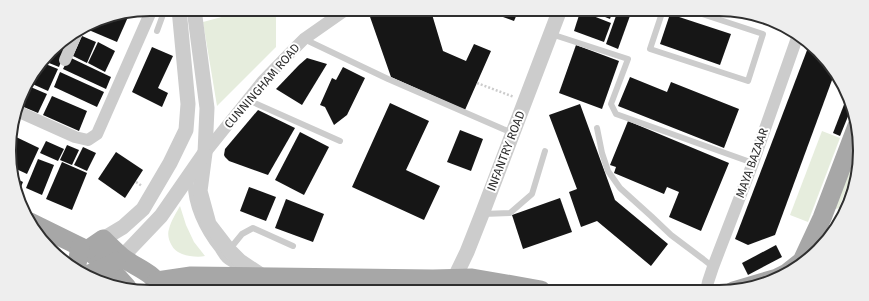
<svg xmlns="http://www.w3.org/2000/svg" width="869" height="301" font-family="'Fira Sans',sans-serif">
  <rect width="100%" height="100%" fill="#fff"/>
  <g fill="#e6eddd">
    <polygon points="245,10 276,10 276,47 217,106 203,22 244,11"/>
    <polygon points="822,131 840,138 808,222 790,215"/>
    <polygon points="858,143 857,161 840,205 839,208 836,209 835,208"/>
    <path d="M180,206L186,225L194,242L205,256C198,258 186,256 180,253C172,250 166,237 169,229C171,221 176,213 180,206Z"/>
  </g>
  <g fill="#161616">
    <polygon points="374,11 431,11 443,51 466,61 474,44 491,51 465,110 391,77 369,14"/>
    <polygon points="489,12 518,12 514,21"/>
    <polygon points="580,12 583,12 611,23 604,42 574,31"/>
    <polygon points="593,12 612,13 610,19"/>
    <polygon points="617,13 631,13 618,49 606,44"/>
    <polygon points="670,14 731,34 720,65 660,44"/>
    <polygon points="122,15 128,17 117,42 84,28 97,20"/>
    <polygon points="71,35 66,47 58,44"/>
    <polygon points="82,36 96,42 87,63 73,56"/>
    <polygon points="98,42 115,51 105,72 88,63"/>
    <polygon points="57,45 66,49 59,67 44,61"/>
    <polygon points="576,45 619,61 602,109 559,93"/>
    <polygon points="809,45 811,46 835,72 775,235 748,245 735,239"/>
    <polygon points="152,47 173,56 158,88 168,93 162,107 132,92"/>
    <polygon points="69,57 111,77 106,89 63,69"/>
    <polygon points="307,58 327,64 302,105 276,89 299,65"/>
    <polygon points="43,63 58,69 48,91 28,82"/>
    <polygon points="343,67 365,78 347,115 334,125 325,107 320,105 332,78 336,80"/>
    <polygon points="60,72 104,92 97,107 54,87"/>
    <polygon points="630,77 667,92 671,82 739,109 724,148 618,106"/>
    <polygon points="26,85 47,94 38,113 19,105 24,88"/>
    <polygon points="52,96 87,111 79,131 43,115"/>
    <polygon points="845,102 849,104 851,109 840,136 833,133"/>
    <polygon points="390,103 429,121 406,170 440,186 424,220 352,187"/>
    <polygon points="580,104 615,200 668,244 651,266 597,221 581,227 569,192 577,189 549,115"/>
    <polygon points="258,110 295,128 268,175 229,161 225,157 224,155 225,149"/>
    <polygon points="628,121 729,163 701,231 669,217 679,192 667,187 664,194 614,173 616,167 610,165"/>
    <polygon points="460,130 483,139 471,171 447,162"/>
    <polygon points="300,132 329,147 304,195 275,180"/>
    <polygon points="14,136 39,148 27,174 12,167 11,143"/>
    <polygon points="46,141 64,149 58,161 40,153"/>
    <polygon points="67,145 79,150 72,165 60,160"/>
    <polygon points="83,147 96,153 87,171 74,165"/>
    <polygon points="116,152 143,170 125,198 98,179"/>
    <polygon points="38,159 54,165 42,195 26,188"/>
    <polygon points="62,162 87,173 72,210 46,199"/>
    <polygon points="13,177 23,182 18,194 17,193 14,187"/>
    <polygon points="249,187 276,197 266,221 240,211"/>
    <polygon points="560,198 572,232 523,249 512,215"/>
    <polygon points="286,199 324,214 313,242 275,228"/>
    <polygon points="776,245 782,257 748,275 742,263"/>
  </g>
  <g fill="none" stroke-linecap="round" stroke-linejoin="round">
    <g stroke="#ccc" stroke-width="2.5" stroke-dasharray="2 2" stroke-linecap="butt">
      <polyline points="477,83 514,97"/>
      <polyline points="136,182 142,186"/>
    </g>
    <g stroke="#ccc" stroke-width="6">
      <polyline points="662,13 650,49 748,81 763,34 699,13"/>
      <polyline points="157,31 165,9"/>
      <polyline points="551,34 628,59 611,104 616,114 753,163"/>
      <polyline points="304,39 388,79 503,129 513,133"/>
      <polyline points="248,100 340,141"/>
      <polyline points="597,128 602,153 608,171 620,188 651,216 671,235 703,259 713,267"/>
      <path d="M191,179C189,204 203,231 218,250C220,253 222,257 225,260C230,264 236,267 241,270"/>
      <polyline points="483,214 510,213 532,194 545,151"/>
      <polyline points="229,250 242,234 253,228 293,246"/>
    </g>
    <g stroke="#ccc" stroke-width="12">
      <polyline points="65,60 77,32"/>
      <polyline points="17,111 75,137 88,140 97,134 152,9"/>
      <polyline points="205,153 262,82 289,54 304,39 344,11"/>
      <polyline points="706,291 708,282 713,267 753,163 798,35"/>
    </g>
    <g stroke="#ccc" stroke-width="15">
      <polyline points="194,9 207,108 205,153 200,191 209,224 229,250 240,261 264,277"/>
      <polyline points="103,239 123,227 143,209 170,163 186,130 188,104 179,9"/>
      <polyline points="122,257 161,216 204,154"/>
      <polyline points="454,279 467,252 482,214 559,12"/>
    </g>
    <g stroke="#a7a7a7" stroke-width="19">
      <polyline points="30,222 87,250 108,266 127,287"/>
      <path d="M87,250L103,239C109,245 115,251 122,257C136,268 150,270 162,288"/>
      <polyline points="76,270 80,247"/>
      <polyline points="87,275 108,266 116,261"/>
      <polyline points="157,281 191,276 433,279 472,278 541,290"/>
      <polyline points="733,291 777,278 787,273 802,261 822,218 857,126"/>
    </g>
  </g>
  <g text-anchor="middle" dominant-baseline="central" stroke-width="4" stroke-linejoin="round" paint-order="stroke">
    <g font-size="12" fill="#2f2f2f" stroke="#fff">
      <text transform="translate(262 86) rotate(-49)">CUNNINGHAM ROAD</text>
      <text transform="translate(506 151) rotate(-69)">INFANTRY ROAD</text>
      <text transform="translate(752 163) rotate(-70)">MAYA BAZAAR</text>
    </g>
  </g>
  <path d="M0 0H869V301H0ZM150 16H719A134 134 0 0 1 853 150V151A134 134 0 0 1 719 285H150A134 134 0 0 1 16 151V150A134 134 0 0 1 150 16Z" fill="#eee" fill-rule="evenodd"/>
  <path fill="none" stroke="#2f2f2f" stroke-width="2" d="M150 16H719A134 134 0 0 1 853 150V151A134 134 0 0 1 719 285H150A134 134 0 0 1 16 151V150A134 134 0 0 1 150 16Z"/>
</svg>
